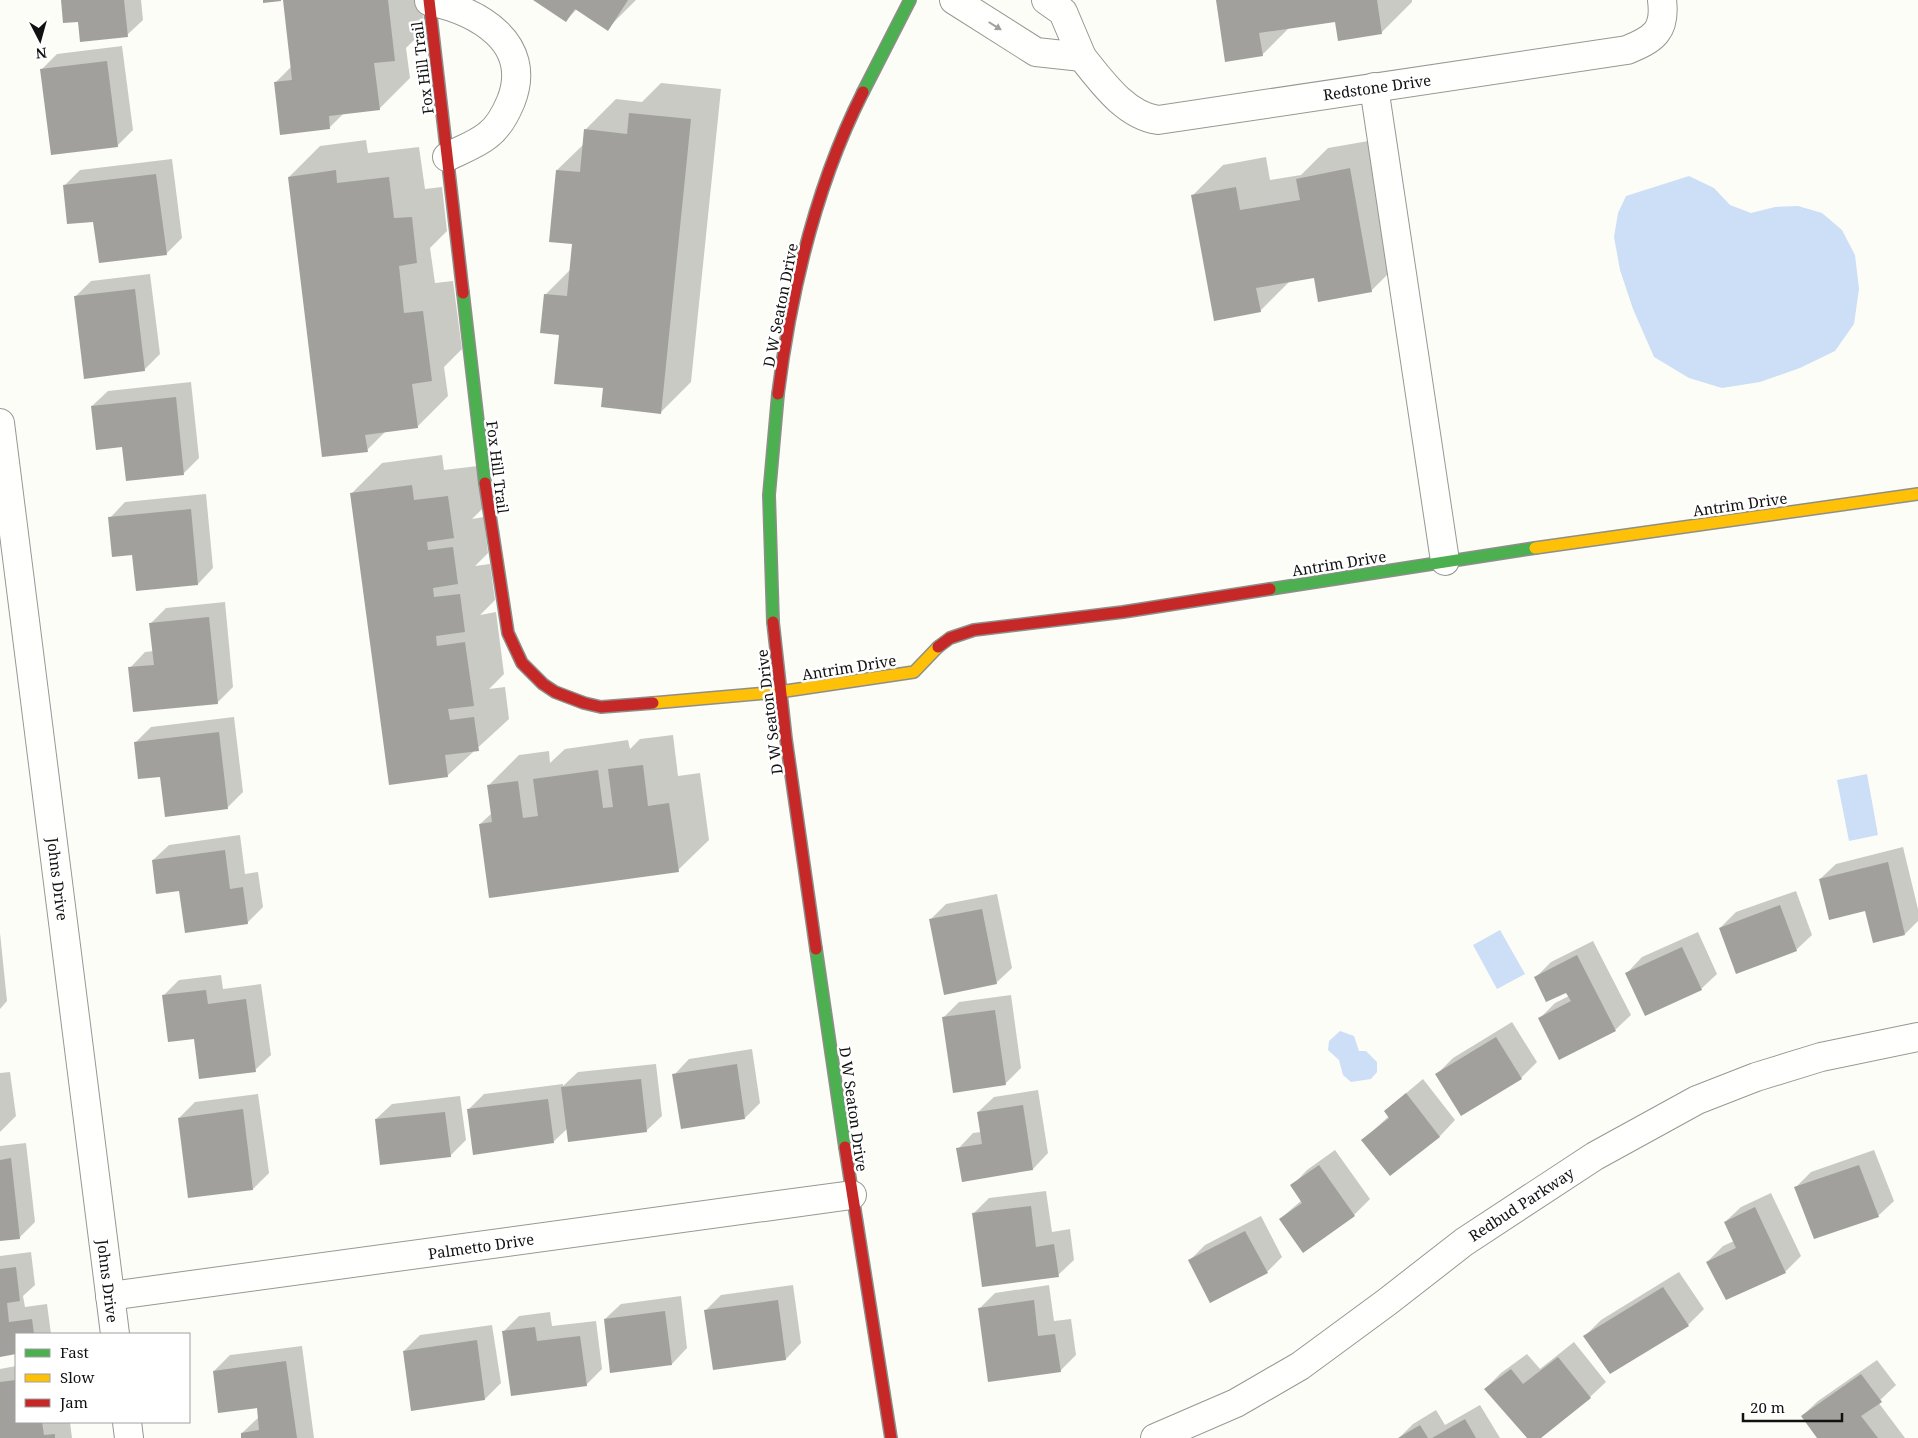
<svg xmlns="http://www.w3.org/2000/svg" width="1918" height="1438" font-family="'Noto Serif',serif">
  <rect width="100%" height="100%" fill="#fdfdf7"/>
  <g fill="#cddef7">
    <polygon points="1689,176 1714,188 1730,205 1751,213 1775,207 1798,206 1822,213 1842,230 1855,255 1859,289 1854,324 1835,351 1800,368 1760,382 1722,388 1689,378 1654,357 1633,309 1620,270 1614,237 1618,213 1626,196"/>
    <polygon points="1867,774 1878,835 1849,841 1837,780"/>
    <polygon points="1500,930 1525,974 1497,989 1473,945"/>
    <polygon points="1340,1031 1354,1036 1359,1051 1366,1051 1377,1062 1377,1072 1371,1079 1351,1082 1343,1075 1339,1060 1328,1050 1329,1041"/>
  </g>
  <g fill="#0003">
    <polygon points="62,0 141,0 143,20 127,35"/>
    <polygon points="284,0 421,0 425,29 406,48 410,78 379,109 344,113 329,128 275,83 292,66"/>
    <polygon points="535,0 636,0 607,29 577,9 566,20"/>
    <polygon points="1217,0 1412,0 1412,2 1381,33 1336,21 1289,28 1262,55"/>
    <polygon points="122,46 133,130 117,146 42,69 57,54"/>
    <polygon points="661,83 721,89 691,382 661,412 604,387 560,334 545,295 571,269 573,243 557,170 584,144 585,130 616,99 642,102"/>
    <polygon points="1380,139 1402,260 1371,291 1315,277 1290,281 1260,311 1192,196 1223,165 1266,157 1270,180 1301,175 1328,148"/>
    <polygon points="366,140 368,153 419,147 425,189 442,187 447,231 430,248 435,283 453,281 462,349 444,367 448,396 417,427 386,431 367,450 289,177 320,146"/>
    <polygon points="172,159 182,238 166,254 95,220 64,186 80,170"/>
    <polygon points="150,274 160,354 144,370 76,296 91,281"/>
    <polygon points="191,382 199,458 184,473 124,446 92,406 108,391"/>
    <polygon points="442,455 444,470 478,466 484,507 472,519 484,517 488,553 475,566 490,564 495,600 480,615 496,612 504,674 489,689 505,687 509,719 447,776 351,494 382,463"/>
    <polygon points="206,494 213,568 198,584 133,554 110,518 125,502"/>
    <polygon points="225,602 233,687 217,703 130,668 145,652 154,651 151,623 166,608"/>
    <polygon points="234,717 243,792 227,808 161,776 135,743 151,727"/>
    <polygon points="673,735 678,776 700,773 709,840 678,870 480,824 492,813 488,786 519,755 549,751 550,763 565,749 628,740 630,749 640,739"/>
    <polygon points="240,835 245,874 258,872 263,907 247,923 180,890 153,860 169,845"/>
    <polygon points="1903,847 1918,909 1918,921 1905,934 1820,879 1836,864"/>
    <polygon points="1796,891 1812,935 1796,950 1720,928 1736,912"/>
    <polygon points="997,894 1012,968 996,983 930,920 946,904"/>
    <polygon points="1698,932 1717,974 1701,989 1627,973 1642,957"/>
    <polygon points="0,933 7,1001 0,1009"/>
    <polygon points="1593,941 1631,1015 1615,1030 1540,1018 1555,1003 1569,996 1567,991 1535,978 1551,962"/>
    <polygon points="221,975 223,989 261,984 271,1055 255,1070 195,1037 163,996 179,980"/>
    <polygon points="1011,995 1021,1068 1005,1084 944,1017 959,1002"/>
    <polygon points="1512,1022 1537,1062 1521,1078 1461,1114 1437,1074 1453,1058"/>
    <polygon points="752,1049 760,1103 745,1118 674,1075 689,1059"/>
    <polygon points="656,1064 662,1116 646,1131 568,1128 553,1142 468,1110 484,1094 563,1084 563,1086 578,1072"/>
    <polygon points="10,1072 16,1116 0,1132 0,1073"/>
    <polygon points="1423,1079 1455,1120 1440,1136 1390,1174 1363,1140 1389,1116 1385,1111"/>
    <polygon points="1038,1090 1048,1153 1033,1169 958,1149 973,1133 981,1132 978,1112 994,1097"/>
    <polygon points="258,1094 269,1173 253,1189 189,1197 179,1118 195,1102"/>
    <polygon points="460,1096 466,1140 450,1156 376,1119 392,1104"/>
    <polygon points="26,1143 35,1222 19,1238 0,1240 0,1146"/>
    <polygon points="1335,1150 1370,1199 1354,1215 1280,1219 1302,1200 1292,1186 1307,1170"/>
    <polygon points="1874,1150 1894,1201 1878,1216 1795,1188 1811,1172"/>
    <polygon points="1046,1191 1052,1232 1070,1229 1074,1260 1058,1275 973,1214 989,1198"/>
    <polygon points="1771,1193 1801,1256 1785,1272 1707,1262 1723,1246 1734,1241 1725,1222 1741,1207"/>
    <polygon points="1261,1216 1282,1257 1267,1272 1189,1261 1205,1245"/>
    <polygon points="31,1252 35,1285 23,1296 25,1307 47,1304 51,1334 16,1334 16,1353 0,1355 0,1256"/>
    <polygon points="1679,1272 1704,1309 1688,1325 1585,1336 1601,1320"/>
    <polygon points="793,1285 801,1343 786,1359 706,1310 721,1295"/>
    <polygon points="1049,1285 1054,1321 1071,1319 1076,1355 1060,1371 979,1309 995,1293"/>
    <polygon points="681,1296 687,1348 672,1364 605,1319 621,1304"/>
    <polygon points="550,1312 552,1326 596,1321 602,1369 586,1385 503,1332 519,1316"/>
    <polygon points="492,1325 501,1383 485,1399 412,1410 404,1351 420,1335"/>
    <polygon points="1574,1342 1606,1382 1590,1397 1539,1438 1528,1438 1485,1389 1501,1373 1527,1354 1540,1369"/>
    <polygon points="302,1346 314,1438 243,1438 242,1433 259,1417 258,1407 214,1371 230,1355"/>
    <polygon points="1877,1360 1896,1385 1878,1402 1905,1438 1819,1438 1802,1416 1818,1401"/>
    <polygon points="16,1366 16,1422 70,1422 72,1438 0,1438 0,1369"/>
    <polygon points="1480,1405 1500,1438 1399,1438 1413,1424 1436,1410 1445,1425"/>
  </g>
  <g fill="#a1a09c">
    <polygon points="61,0 124,0 128,37 80,42 78,22 63,23"/>
    <polygon points="263,0 281,0 281,1 263,3"/>
    <polygon points="283,0 388,0 395,61 374,63 380,110 329,116 330,129 280,135 274,82 292,80"/>
    <polygon points="533,0 628,0 608,31 575,9 566,22"/>
    <polygon points="1216,0 1377,0 1382,34 1338,41 1335,22 1259,33 1263,56 1225,62"/>
    <polygon points="107,61 118,147 51,155 40,69"/>
    <polygon points="629,113 691,119 661,414 601,407 603,388 554,384 559,335 540,333 544,294 567,296 572,244 549,242 556,170 580,172 584,129 627,134"/>
    <polygon points="1350,168 1372,292 1318,302 1314,278 1256,288 1261,312 1214,321 1191,195 1236,187 1240,210 1300,200 1296,179"/>
    <polygon points="336,170 337,183 389,177 394,218 412,217 417,263 399,266 404,313 423,311 432,381 412,384 418,428 365,435 368,452 322,457 288,177"/>
    <polygon points="156,174 167,255 99,263 93,222 67,224 63,185"/>
    <polygon points="135,289 145,371 84,379 74,296"/>
    <polygon points="176,397 184,475 126,481 122,447 96,450 91,406"/>
    <polygon points="412,485 414,500 448,496 454,538 427,542 428,550 453,547 458,584 433,588 434,597 460,594 465,632 436,636 437,646 465,642 474,706 448,709 450,720 474,717 479,751 445,755 448,777 389,785 350,493"/>
    <polygon points="191,509 198,585 136,591 132,555 112,557 108,517"/>
    <polygon points="209,617 218,704 133,712 128,667 154,665 149,623"/>
    <polygon points="219,732 228,809 165,817 160,777 138,779 134,742"/>
    <polygon points="643,765 648,806 669,803 679,872 489,898 479,824 492,822 487,785 518,781 523,818 538,816 533,779 598,770 603,808 613,807 608,769"/>
    <polygon points="225,850 230,889 243,887 248,924 185,933 179,891 156,894 152,860"/>
    <polygon points="1888,862 1905,935 1873,943 1865,911 1829,920 1819,879"/>
    <polygon points="1780,905 1797,951 1736,974 1719,928"/>
    <polygon points="982,909 997,984 944,995 929,919"/>
    <polygon points="1682,947 1702,990 1645,1016 1625,973"/>
    <polygon points="1577,955 1616,1031 1559,1060 1538,1018 1571,1001 1566,993 1546,1002 1534,977"/>
    <polygon points="206,990 208,1004 246,999 256,1072 199,1079 194,1039 168,1042 162,995"/>
    <polygon points="995,1010 1006,1085 953,1093 942,1017"/>
    <polygon points="1496,1037 1522,1079 1461,1116 1435,1074"/>
    <polygon points="737,1064 745,1119 681,1129 672,1074"/>
    <polygon points="641,1079 647,1132 568,1142 561,1087"/>
    <polygon points="1406,1093 1440,1137 1390,1176 1361,1140 1389,1118 1384,1111"/>
    <polygon points="548,1099 554,1143 473,1155 467,1109"/>
    <polygon points="1023,1105 1033,1170 962,1182 956,1148 982,1144 977,1112"/>
    <polygon points="243,1109 253,1190 188,1198 178,1118"/>
    <polygon points="445,1112 451,1157 380,1165 375,1119"/>
    <polygon points="11,1158 20,1239 0,1241 0,1160"/>
    <polygon points="1319,1165 1355,1216 1303,1253 1279,1219 1302,1203 1290,1185"/>
    <polygon points="1859,1165 1879,1217 1814,1239 1794,1187"/>
    <polygon points="1031,1206 1036,1247 1054,1244 1059,1277 982,1287 972,1213"/>
    <polygon points="1755,1207 1786,1273 1726,1300 1706,1262 1736,1248 1724,1222"/>
    <polygon points="1245,1231 1268,1273 1210,1303 1188,1260"/>
    <polygon points="16,1267 20,1301 7,1303 9,1322 32,1319 34,1334 16,1334 16,1354 0,1357 0,1269"/>
    <polygon points="1663,1287 1689,1326 1610,1374 1583,1336"/>
    <polygon points="778,1300 786,1360 713,1370 704,1310"/>
    <polygon points="1034,1300 1038,1336 1055,1334 1061,1372 988,1382 978,1308"/>
    <polygon points="665,1311 672,1365 610,1373 604,1319"/>
    <polygon points="535,1327 537,1341 580,1336 587,1386 511,1396 502,1331"/>
    <polygon points="477,1340 485,1400 411,1411 403,1351"/>
    <polygon points="1558,1357 1591,1398 1541,1438 1527,1438 1484,1389 1511,1369 1523,1384"/>
    <polygon points="286,1361 297,1438 241,1438 241,1433 259,1430 257,1408 218,1413 213,1371"/>
    <polygon points="1861,1374 1882,1402 1861,1416 1878,1438 1817,1438 1801,1416"/>
    <polygon points="16,1380 16,1422 42,1422 44,1435 55,1434 55,1438 0,1438 0,1382"/>
    <polygon points="1465,1419 1476,1438 1432,1438"/>
    <polygon points="1420,1425 1428,1438 1398,1438"/>
  </g>
  <g fill="none" stroke-linecap="round" stroke-linejoin="round">
    <defs>
      <g id="street">
        <polyline points="954,0 1036,52 1082,57 1063,12 1046,0"/>
        <path d="M429,1C477,11 534,42 511,101C506,113 499,127 488,135C476,145 460,150 447,157"/>
        <path d="M1082,57C1102,82 1125,115 1158,120L1627,50C1654,39 1666,31 1662,0"/>
        <polyline points="1374,87 1445,561"/>
        <polyline points="0,423 115,1334"/>
        <polyline points="110,1296 852,1195"/>
        <polyline points="127,1422 129,1438"/>
        <polyline points="1155,1438 1236,1403 1300,1366 1387,1302 1464,1242 1595,1156 1697,1100 1756,1077 1821,1057 1918,1037"/>
      </g>
      <g id="fast">
        <polyline points="863,92 910,0"/>
        <polyline points="463,293 485,483"/>
        <polyline points="1270,589 1535,548"/>
        <polyline points="773,622 769,495 778,394"/>
        <polyline points="816,949 845,1147"/>
      </g>
      <g id="slow">
        <polyline points="1535,548 1918,494"/>
        <polyline points="653,703 779,692 914,672 938,647"/>
      </g>
      <g id="jam">
        <polyline points="429,0 463,293"/>
        <path d="M778,394C791,290 815,187 863,92"/>
        <polyline points="485,483 508,633 522,663 543,684 555,692 584,703 601,707 653,703"/>
        <polyline points="773,622 786,739 816,949"/>
        <polyline points="938,647 950,638 974,630 1123,612 1270,589"/>
        <polyline points="845,1147 891,1438"/>
      </g>
    </defs>
    <use href="#street" stroke="#979795" stroke-width="30"/>
    <use href="#fast" stroke="#8e8e8b" stroke-width="14"/>
    <use href="#slow" stroke="#8e8e8b" stroke-width="14"/>
    <use href="#jam" stroke="#8e8e8b" stroke-width="14"/>
    <use href="#street" stroke="#fffffe" stroke-width="28"/>
    <use href="#fast" stroke="#4caf50" stroke-width="11"/>
    <use href="#slow" stroke="#ffc107" stroke-width="11"/>
    <use href="#jam" stroke="#c62828" stroke-width="11"/>
  </g>
  <defs><path id="oneway-solid" d="M-6-.8H1V-3.2L6.5 0L1 3.2V.8H-6Z" transform="scale(1.25)"/></defs>
  <use fill="#a0a09f" href="#oneway-solid" transform="translate(995 26) rotate(32)"/>
  <g text-anchor="middle" dominant-baseline="central" stroke-width="5" stroke-linejoin="round" paint-order="stroke">
    <g font-size="15" fill="#111" stroke="#fff">
      <text transform="translate(422 68) rotate(-97)">Fox Hill Trail</text>
      <text transform="translate(1377 87) rotate(-8)">Redstone Drive</text>
      <text transform="translate(780 305) rotate(-79)">D W Seaton Drive</text>
      <text transform="translate(498 467) rotate(83)">Fox Hill Trail</text>
      <text transform="translate(1740 504) rotate(-8)">Antrim Drive</text>
      <text transform="translate(1339 563) rotate(-9)">Antrim Drive</text>
      <text transform="translate(849 667) rotate(-9)">Antrim Drive</text>
      <text transform="translate(769 712) rotate(-97)">D W Seaton Drive</text>
      <text transform="translate(58 879) rotate(83)">Johns Drive</text>
      <text transform="translate(854 1109) rotate(82)">D W Seaton Drive</text>
      <text transform="translate(1521 1204) rotate(-33)">Redbud Parkway</text>
      <text transform="translate(481 1246) rotate(-8)">Palmetto Drive</text>
      <text transform="translate(108 1281) rotate(83)">Johns Drive</text>
    </g>
  </g>
  <rect x="15" y="1333" width="175" height="90" fill="#ffffff" stroke="#a0a0a0"/>
  <rect x="25" y="1349" width="25" height="8" fill="#4caf50" stroke="#a0a0a0"/>
  <text x="60" y="1358" font-size="15" fill="#111111">Fast</text>
  <rect x="25" y="1374" width="25" height="8" fill="#ffc107" stroke="#a0a0a0"/>
  <text x="60" y="1383" font-size="15" fill="#111111">Slow</text>
  <rect x="25" y="1399" width="25" height="8" fill="#c62828" stroke="#a0a0a0"/>
  <text x="60" y="1408" font-size="15" fill="#111111">Jam</text>
  <g transform="translate(40 40) rotate(174)" stroke="#ffffff" stroke-width="4" paint-order="stroke">
  <path d="M0-4L9 19L0 12L-9 19Z" fill="#111111"/>
  <text y="-8" font-size="14" font-weight="bold" text-anchor="middle" fill="#111111">N</text>
  </g>
  <path d="M1743 1413v8h99v-8" fill="none" stroke="#111111" stroke-width="2.5"/>
  <text x="1750" y="1413" font-size="15" fill="#111111" stroke="#ffffff" stroke-width="4" paint-order="stroke">20 m</text>
</svg>
